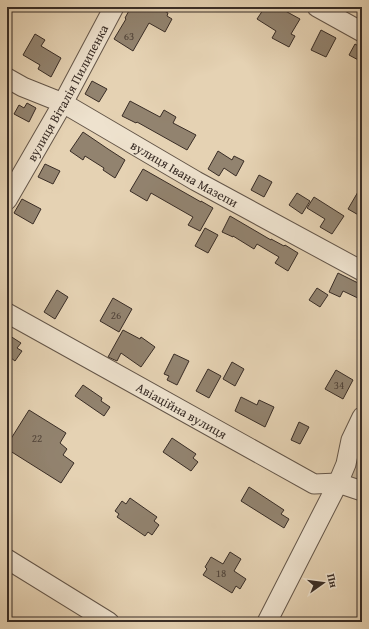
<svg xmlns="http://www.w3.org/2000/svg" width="369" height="629" font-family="'Gentium Book Plus',serif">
  <rect width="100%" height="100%" fill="#e5d2b3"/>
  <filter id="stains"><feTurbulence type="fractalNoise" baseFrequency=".005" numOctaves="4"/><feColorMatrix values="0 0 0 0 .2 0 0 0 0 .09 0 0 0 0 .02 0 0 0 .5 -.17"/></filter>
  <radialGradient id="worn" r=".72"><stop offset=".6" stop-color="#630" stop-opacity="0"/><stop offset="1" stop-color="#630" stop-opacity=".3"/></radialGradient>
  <polygon fill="#c8b69b" stroke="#807260" points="362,427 362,483 345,481"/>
  <g fill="#92836f" stroke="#392d26">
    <polygon points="131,7 157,7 168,13 167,16 172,19 165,32 149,23 133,51 114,39 126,19 125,18"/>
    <polygon points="268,7 278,7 300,19 291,34 295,36 289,47 272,38 276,31 257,19 263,10 265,12"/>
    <polygon points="321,30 336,38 326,57 311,50"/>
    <polygon points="35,34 45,40 41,46 61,58 51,77 38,69 40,65 23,55"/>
    <polygon points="355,44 362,48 362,62 349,55"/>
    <polygon points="92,81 107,89 99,102 85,94"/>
    <polygon points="130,101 160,117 164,110 176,117 173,123 196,135 187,150 137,122 136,123 122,116"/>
    <polygon points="27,103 36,108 29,122 14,114 19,105 24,108"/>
    <polygon points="83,132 108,149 125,160 115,178 103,170 104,168 85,156 83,160 70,151"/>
    <polygon points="218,151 232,160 234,156 244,161 236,176 224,168 219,176 208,169"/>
    <polygon points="45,164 60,171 53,184 38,177"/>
    <polygon points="143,169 201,202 201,201 213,208 200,231 188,225 193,217 151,193 147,201 130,191"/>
    <polygon points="259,175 272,182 264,197 251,190"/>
    <polygon points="362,185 362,217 348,209"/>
    <polygon points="297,193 310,201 302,214 289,205"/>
    <polygon points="314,197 344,216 332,234 320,227 325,219 307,208"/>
    <polygon points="22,199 41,209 33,224 14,213"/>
    <polygon points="230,216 271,240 271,239 284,246 285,245 298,253 288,271 275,263 279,257 257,244 254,249 233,236 233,237 222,232"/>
    <polygon points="205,228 218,235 208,253 195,246"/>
    <polygon points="338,273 362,285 362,300 343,291 340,297 329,292"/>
    <polygon points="317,288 328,295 320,307 309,300"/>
    <polygon points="57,290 68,297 55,319 44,312"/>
    <polygon points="113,298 132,309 119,332 100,321"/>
    <polygon points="123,330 140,339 141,337 155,347 141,367 121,353 117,361 108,357"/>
    <polygon points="7,334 21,343 17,348 22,351 15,361 11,358 7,365"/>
    <polygon points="174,354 189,361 177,385 167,380 169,376 164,374"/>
    <polygon points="232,362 244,369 235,386 223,379"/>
    <polygon points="208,369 221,376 209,398 196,391"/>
    <polygon points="336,370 353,380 343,399 325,389"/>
    <polygon points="83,385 102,398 101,401 110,407 104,416 75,396"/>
    <polygon points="241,397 257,405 259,400 274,407 265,427 235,411"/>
    <polygon points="29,410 66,433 60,443 67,449 63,455 74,463 61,483 7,449 7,445"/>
    <polygon points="299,422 309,427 300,444 291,440"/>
    <polygon points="172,438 196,454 193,458 198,462 191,471 163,452"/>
    <polygon points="249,487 284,510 281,514 289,519 284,528 241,501"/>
    <polygon points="130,498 157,517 154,521 159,525 152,535 148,532 145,536 117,517 119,514 115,511 122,501 126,504"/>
    <polygon points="230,552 241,559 234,571 246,579 240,589 236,586 232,593 203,575 207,569 205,567 211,557 223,564"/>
  </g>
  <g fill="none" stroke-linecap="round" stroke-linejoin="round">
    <defs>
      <g id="minor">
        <polyline points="317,7 362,32"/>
        <path id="s1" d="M7,78L23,87L63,103L196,181L362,271"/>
        <path id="s2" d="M7,200L63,103L114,7"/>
        <path id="s3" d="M7,313L314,484L338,483L362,491"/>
        <polyline points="7,559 109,622"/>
        <polyline points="267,622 338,483 346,464 351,440 362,417"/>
      </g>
    </defs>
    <use href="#minor" stroke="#645649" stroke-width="21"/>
    <use href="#minor" stroke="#eee2ce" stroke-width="19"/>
  </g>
  <g text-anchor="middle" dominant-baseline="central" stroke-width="4" stroke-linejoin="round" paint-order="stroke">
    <g font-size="11" fill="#4f4238">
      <text x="129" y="36">63</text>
      <text x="116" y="315">26</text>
      <text x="339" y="385">34</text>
      <text x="37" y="438">22</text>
      <text x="221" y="573">18</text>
    </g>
    <g font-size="13" fill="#392d26" stroke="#eee2ce">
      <text stroke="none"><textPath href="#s2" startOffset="123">вулиця Віталія Пилипенка</textPath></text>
      <text stroke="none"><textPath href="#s1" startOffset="202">вулиця Івана Мазепи</textPath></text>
      <text stroke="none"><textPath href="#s3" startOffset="200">Авіаційна вулиця</textPath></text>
    </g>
  </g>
  <rect width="369" height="629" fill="none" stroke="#e5d2b3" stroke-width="24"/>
  <rect x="8" y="8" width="353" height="613" fill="none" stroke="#392d26" stroke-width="2"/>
  <rect x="12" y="12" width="345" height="605" fill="none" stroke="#392d26"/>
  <g transform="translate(323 583) rotate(76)" stroke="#eee2ce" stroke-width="3" paint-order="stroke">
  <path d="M0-3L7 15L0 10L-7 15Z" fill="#392d26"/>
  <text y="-6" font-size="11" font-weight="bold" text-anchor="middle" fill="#392d26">Пн</text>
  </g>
  <rect width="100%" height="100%" filter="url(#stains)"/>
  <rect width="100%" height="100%" fill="url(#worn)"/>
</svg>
